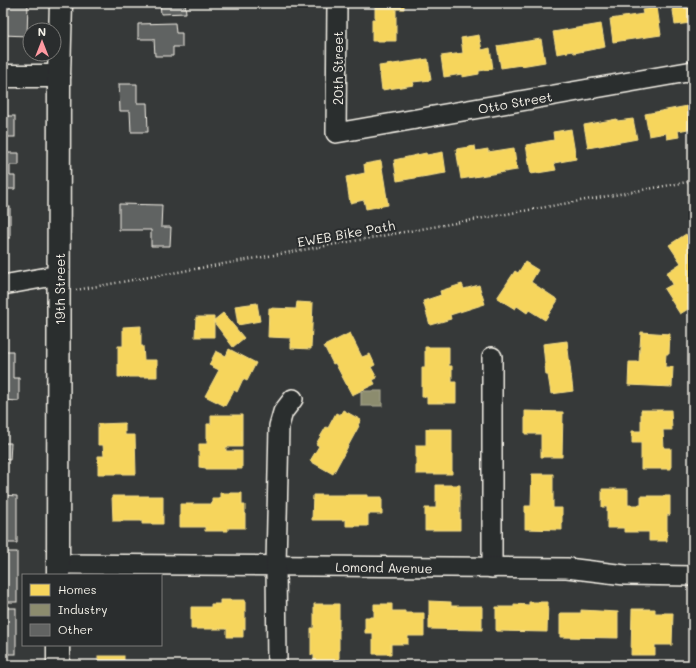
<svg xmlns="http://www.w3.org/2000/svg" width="696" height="668" font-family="Mali,sans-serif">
  <rect width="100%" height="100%" fill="#363939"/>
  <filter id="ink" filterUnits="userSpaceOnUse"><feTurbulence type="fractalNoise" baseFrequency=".025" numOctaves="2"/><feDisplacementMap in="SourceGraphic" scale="8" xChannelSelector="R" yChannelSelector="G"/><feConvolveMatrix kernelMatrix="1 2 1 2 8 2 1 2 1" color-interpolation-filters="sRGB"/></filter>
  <g filter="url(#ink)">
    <g fill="#f6d55c" stroke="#f5dd86">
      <polygon points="375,3 404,3 404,9 396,9 396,41 372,41 372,19 375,19"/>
      <polygon points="672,3 693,3 693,32 691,23 675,25"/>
      <polygon points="657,7 661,35 613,42 610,19 643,14 642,10"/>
      <polygon points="601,24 605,47 574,53 573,51 557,54 553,32"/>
      <polygon points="479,35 482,50 490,48 493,69 479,71 479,74 462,77 462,74 444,77 441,56 463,53 461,38"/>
      <polygon points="541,39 545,62 521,66 521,65 501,68 497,46"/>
      <polygon points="428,59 431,80 413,82 414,85 382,90 379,66"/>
      <polygon points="693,105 693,128 678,131 679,137 667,139 666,133 649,136 645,114"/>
      <polygon points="617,119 617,121 633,119 637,139 588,148 584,125"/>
      <polygon points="571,129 576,159 554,163 556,170 531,174 526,145 554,140 553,132"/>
      <polygon points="475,146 476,151 488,149 488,152 514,148 517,170 461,179 456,149"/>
      <polygon points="443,152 446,173 397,181 394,160 426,153 427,155"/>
      <polygon points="381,161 388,205 366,209 364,200 350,203 346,177 365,173 364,164"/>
      <polygon points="686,234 693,245 693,306 680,314 664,289 673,284 666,273 681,263 669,245"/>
      <polygon points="525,262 538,270 531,282 558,300 545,320 529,310 527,313 517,306 515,309 497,298 515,271 518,273"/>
      <polygon points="462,284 464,289 479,285 485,304 450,315 451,319 430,325 423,301 441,295 440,291"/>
      <polygon points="297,302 313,303 311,349 291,348 291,338 268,337 269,308 296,309"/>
      <polygon points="257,303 260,321 238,325 235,306"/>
      <polygon points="223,313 244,338 233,347 213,321"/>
      <polygon points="196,317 214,317 214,337 195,337"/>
      <polygon points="141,326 141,346 143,346 144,360 157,360 157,377 118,377 118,346 123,346 123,327"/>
      <polygon points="641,332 670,334 669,354 666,354 665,367 673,367 672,387 628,385 629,362 639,362"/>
      <polygon points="350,333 362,357 370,354 375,365 371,367 377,378 373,380 375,384 352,395 335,363 333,364 324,346"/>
      <polygon points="567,341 573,391 551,394 548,375 546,375 543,344"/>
      <polygon points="425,347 449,347 449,366 452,366 452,382 456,382 456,403 427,403 427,397 422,397 422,367 425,367"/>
      <polygon points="229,349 256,363 247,381 243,379 237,392 234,390 225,406 205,396 219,370 209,365 216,351 226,356"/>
      <polygon points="343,410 361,420 358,425 359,426 333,474 310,461 319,446 316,444 326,427 328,428 336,413 340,415"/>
      <polygon points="641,410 671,410 672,430 663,430 664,448 671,448 671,469 641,469 641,443 632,443 632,431 641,431"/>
      <polygon points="525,411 563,412 562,457 541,457 541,434 525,434"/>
      <polygon points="211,415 242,415 242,447 226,447 226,451 242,451 242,469 206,469 206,468 199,467 199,444 207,444 207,424 211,424"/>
      <polygon points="125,423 125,435 135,435 136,474 98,474 98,456 104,456 103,445 98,445 98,424"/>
      <polygon points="426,429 452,429 452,474 416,474 416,445 426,445"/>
      <polygon points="532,474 553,474 553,508 562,508 562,530 525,529 525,506 531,506"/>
      <polygon points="436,485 460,485 460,530 425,530 425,508 436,508"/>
      <polygon points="602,489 628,489 628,505 641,505 641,496 670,496 670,515 667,515 667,541 649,541 649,532 624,532 624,528 607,528 607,507 602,507"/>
      <polygon points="220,493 242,493 242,505 245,505 245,528 228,528 228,531 205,531 205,527 180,527 180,504 212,504 212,498 220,498"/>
      <polygon points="313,495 367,495 367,497 382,497 382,514 368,514 368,526 346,526 346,520 312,520"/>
      <polygon points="112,496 163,496 163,524 142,524 142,521 113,521"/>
      <polygon points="220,600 245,600 245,629 243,629 243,637 227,637 227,629 191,629 191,607 211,607 211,604 220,604"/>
      <polygon points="429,601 451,602 451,606 482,606 482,630 429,629"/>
      <polygon points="529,602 548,602 547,632 496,631 496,607 514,607 514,604 529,605"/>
      <polygon points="314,604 339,604 339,665 314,665 314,655 311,655 311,628 314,628"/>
      <polygon points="374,604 392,604 392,611 405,611 405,613 424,613 424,636 408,636 408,644 391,644 391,654 373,654 373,633 365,633 365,617 374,617"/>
      <polygon points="632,609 655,609 655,613 673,613 672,645 655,645 655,655 631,655"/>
      <polygon points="581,610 618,612 618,638 560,637 560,613 581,613"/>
      <rect x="98" y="656" width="26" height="9"/>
      <polygon points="234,662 243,662 243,665 212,665 212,663 234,663"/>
    </g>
    <rect fill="#8c8c6e" stroke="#abaa93" x="361" y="391" width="21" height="15"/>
    <g fill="#616362" stroke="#f4f1e8">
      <polygon points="3,3 28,3 27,36 3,35"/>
      <polygon points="160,3 185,3 186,13 161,14"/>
      <polygon points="603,3 620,3 603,6"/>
      <polygon points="175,23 176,33 182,33 182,47 173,47 173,56 155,56 154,39 138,39 138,24"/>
      <polygon points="119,84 137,84 137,103 147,103 148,132 131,132 130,111 120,111"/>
      <rect x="3" y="116" width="12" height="21"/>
      <polygon points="3,153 19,153 19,165 10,165 10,176 15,176 15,189 3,189"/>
      <polygon points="119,204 162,205 161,227 171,227 170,246 151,246 151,230 119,230"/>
      <rect x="3" y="207" width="7" height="31"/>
      <polygon points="3,351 13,351 13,378 19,378 19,401 3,400"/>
      <polygon points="3,443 11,443 10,460 3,459"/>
      <polygon points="3,495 17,496 17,543 3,543"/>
      <rect x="3" y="552" width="14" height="50"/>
      <rect x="3" y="608" width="13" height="46"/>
    </g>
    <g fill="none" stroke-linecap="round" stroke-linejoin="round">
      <defs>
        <g id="street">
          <polyline points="337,3 336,133 693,71"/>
          <polyline points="3,285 59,275"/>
          <polyline points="492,357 492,568"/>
          <polyline points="58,564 567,568 625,575 693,576"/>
          <polyline points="277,665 276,565 279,426 283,412 293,399"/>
        </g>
        <g id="secondary">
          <polyline points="3,76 59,76"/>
          <polyline points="58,575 59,76 61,3"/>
          <polyline points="58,665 58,645"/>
        </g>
      </defs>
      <use href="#street" stroke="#f4f1e8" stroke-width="22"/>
      <use href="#secondary" stroke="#f4f1e8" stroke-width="25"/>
      <polyline stroke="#f4f1e8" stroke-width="2.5" stroke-dasharray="1 3" stroke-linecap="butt" points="76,290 693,181"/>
      <use href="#street" stroke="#2a2d2e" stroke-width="19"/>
      <use href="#secondary" stroke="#2a2d2e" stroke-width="22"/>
    </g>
  </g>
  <g text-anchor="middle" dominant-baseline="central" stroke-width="4" stroke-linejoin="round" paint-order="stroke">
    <g font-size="13" fill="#f4f1e8" stroke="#2a2d2e">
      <text transform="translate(337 68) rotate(-90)">20th Street</text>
      <text transform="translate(515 102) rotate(-10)">Otto Street</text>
      <text transform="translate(346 233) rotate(-10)">EWEB Bike Path</text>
      <text transform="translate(59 289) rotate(-90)">19th Street</text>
      <text transform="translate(384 567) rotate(1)">Lomond Avenue</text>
    </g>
  </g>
  <rect width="696" height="668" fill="none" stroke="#2a2d2e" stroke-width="16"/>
  <rect x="8" y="8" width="680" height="652" fill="none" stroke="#f4f1e8" stroke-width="1.5" filter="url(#ink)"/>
  <rect x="22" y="574" width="140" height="72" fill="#2a2d2e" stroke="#7b7b78"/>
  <rect x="30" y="584" width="20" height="12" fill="#f6d55c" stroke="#7b7b78"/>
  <text x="58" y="594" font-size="12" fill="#f4f1e8">Homes</text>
  <rect x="30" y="604" width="20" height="12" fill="#8c8c6e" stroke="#7b7b78"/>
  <text x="58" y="614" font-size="12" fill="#f4f1e8">Industry</text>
  <rect x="30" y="624" width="20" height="12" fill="#616362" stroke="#7b7b78"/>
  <text x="58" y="634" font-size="12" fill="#f4f1e8">Other</text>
  <g transform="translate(42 42)"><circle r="19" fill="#2a2d2e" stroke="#7b7b78"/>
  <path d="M0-3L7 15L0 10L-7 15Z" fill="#ff9aa2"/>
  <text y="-6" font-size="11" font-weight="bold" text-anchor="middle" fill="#f4f1e8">N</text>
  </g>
</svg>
